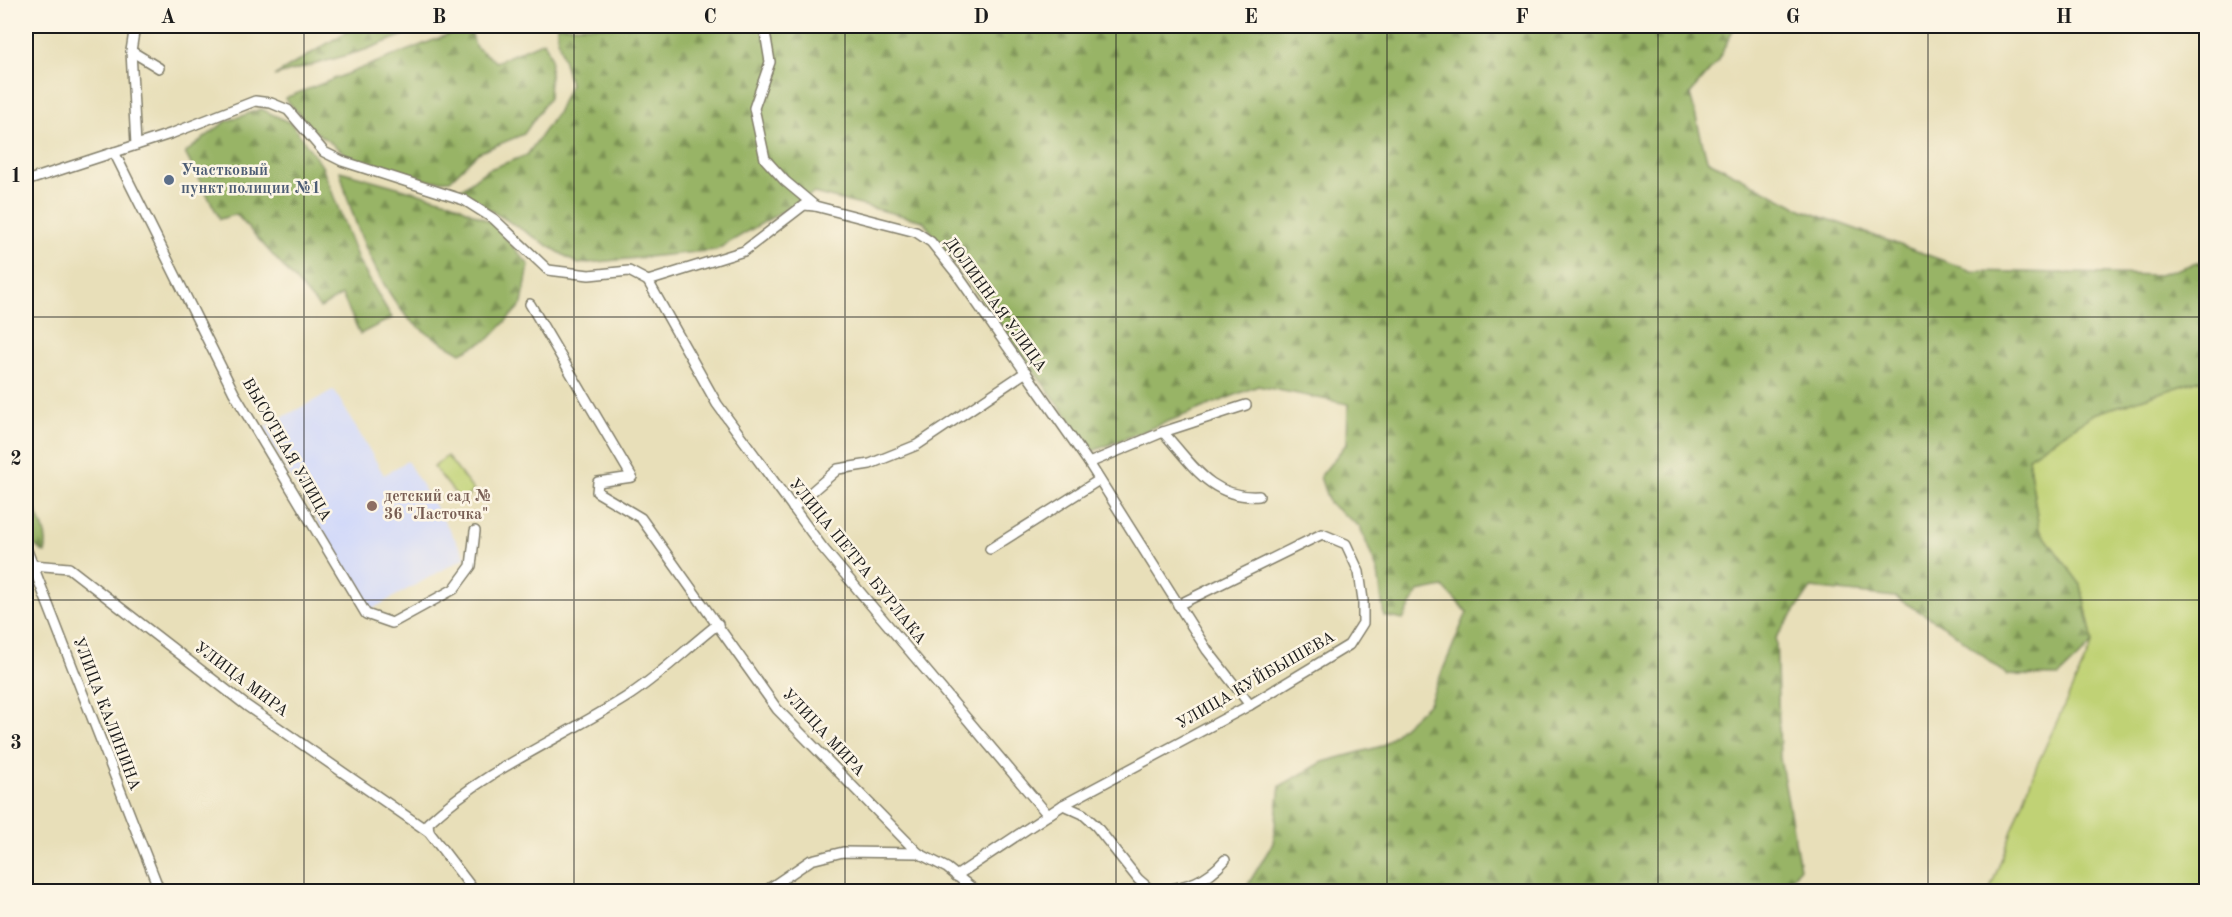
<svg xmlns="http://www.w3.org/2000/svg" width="2232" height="917" font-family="'Old Standard TT',serif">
  <defs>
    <pattern id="forest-firs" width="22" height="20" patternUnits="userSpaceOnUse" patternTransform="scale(1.5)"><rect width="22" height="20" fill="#98b466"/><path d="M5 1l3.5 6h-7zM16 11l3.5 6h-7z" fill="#7b9253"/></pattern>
  </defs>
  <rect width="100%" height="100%" fill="#fcf5e5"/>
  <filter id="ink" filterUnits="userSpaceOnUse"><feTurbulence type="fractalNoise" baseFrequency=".0167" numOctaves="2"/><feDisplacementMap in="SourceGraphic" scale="12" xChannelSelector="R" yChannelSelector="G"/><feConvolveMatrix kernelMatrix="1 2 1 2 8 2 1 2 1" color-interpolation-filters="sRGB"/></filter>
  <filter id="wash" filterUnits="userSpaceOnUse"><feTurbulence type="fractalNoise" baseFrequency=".008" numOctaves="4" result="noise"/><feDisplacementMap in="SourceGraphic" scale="24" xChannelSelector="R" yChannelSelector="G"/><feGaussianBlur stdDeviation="1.35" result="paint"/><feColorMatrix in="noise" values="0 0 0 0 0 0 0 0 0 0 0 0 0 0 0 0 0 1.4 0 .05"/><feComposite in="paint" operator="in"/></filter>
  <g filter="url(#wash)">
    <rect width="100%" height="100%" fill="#e8dfb9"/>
    <polygon fill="#d2d9f9" points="334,390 384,475 407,461 466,557 370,610 262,428"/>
    <g fill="#c0d275" stroke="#6e7748" stroke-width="1.5">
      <polygon points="2206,378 2206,891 1989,892 2036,767 2093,643 2081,585 2039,529 2028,457 2094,414"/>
      <polygon points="447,456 474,491 461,501 434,467"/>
    </g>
    <g fill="url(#forest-firs)" stroke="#5a6841" stroke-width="1.5">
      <polygon points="352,26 427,26 365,50 274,76 348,31"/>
      <polygon points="470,26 475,46 496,62 544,41 551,57 549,98 524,134 478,153 450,180 430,181 354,160 312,129 285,98"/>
      <polygon points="557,26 1735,26 1717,62 1690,94 1707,160 1803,210 1972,271 2159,275 2206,260 2206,378 2094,414 2028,457 2039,529 2081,585 2093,643 2059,676 2007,675 1949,629 1895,597 1811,588 1776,638 1780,758 1800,868 1782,891 1244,891 1273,843 1280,786 1323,762 1382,746 1429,703 1467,612 1443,587 1418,592 1403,620 1384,616 1378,572 1360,527 1329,503 1320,477 1347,443 1348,404 1258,386 1093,451 923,221 814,193 716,250 578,264 459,191 487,170 527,155 557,113 570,84 557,36"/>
      <polygon points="261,109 291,123 322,166 359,262 392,318 360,334 342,295 320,308 236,214 220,219 185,153 225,122"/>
      <path d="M340,171L451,202L492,223L529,265L522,304L489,339L461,353C446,344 418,330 407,317C374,278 352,219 340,171Z"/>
      <path d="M31,502C38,516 50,536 45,553C25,543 25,522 26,503Z"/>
    </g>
  </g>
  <g filter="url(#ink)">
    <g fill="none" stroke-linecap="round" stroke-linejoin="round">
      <defs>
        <g id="minor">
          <polyline points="135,26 131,51 136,145"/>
          <polyline points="764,26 770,62 754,108 765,159 785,181 815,206"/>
          <polyline points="131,51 159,68"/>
          <polyline points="114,152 234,393 366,614 392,623 454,589 471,566 475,531"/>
          <polyline points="26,181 173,133 255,101 271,103 288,110 324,152 342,161 464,200 494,219 548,270 589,275 629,271 648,281 744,251 804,205 815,206 916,232 931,242 956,273 1089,463 1207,650 1250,705"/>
          <polyline points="648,281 717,404 822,547 1048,815"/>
          <polyline points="530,304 632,477 598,482 597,492 641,518 777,709 918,853"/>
          <path d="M1163,432C1192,464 1211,499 1259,496"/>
          <polyline points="1089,463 1163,432 1246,405"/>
          <polyline points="793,508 838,469 870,464 917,445 1026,372"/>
          <polyline points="26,548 160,892"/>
          <polyline points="990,549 1099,480"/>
          <polyline points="32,565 69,568 247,706 429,832 475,892"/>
          <polyline points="1063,805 1083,814 1096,826 1138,879 1153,892"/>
          <path d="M429,832L428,823C486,769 558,740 625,698C657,678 687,648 718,624"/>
          <polyline points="956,876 1063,805 1250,705 1349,645 1363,623 1363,600 1359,572 1346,544 1322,534 1178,605"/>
          <polyline points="764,892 811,860 843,852 918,853 947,868 977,892"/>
          <path d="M1157,892C1187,886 1205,883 1225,860"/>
        </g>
      </defs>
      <use href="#minor" stroke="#827e6a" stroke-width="12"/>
      <use href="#minor" stroke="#fff" stroke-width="9"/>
    </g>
  </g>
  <path fill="none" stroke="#1c1c1c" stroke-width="1.5" stroke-opacity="0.55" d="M304,26V892M574,26V892M845,26V892M1116,26V892M1387,26V892M1658,26V892M1928,26V892M26,317H2206M26,600H2206"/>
  <circle fill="#5c6f8a" stroke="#fcf5e5" stroke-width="2" cx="169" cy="180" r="6"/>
  <circle fill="#8d6e63" stroke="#fcf5e5" stroke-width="2" cx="372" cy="506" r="6"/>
  <g text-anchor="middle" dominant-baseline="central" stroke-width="5" stroke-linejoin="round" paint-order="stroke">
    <g font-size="16" font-weight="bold" fill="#4e5e75" stroke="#fcf5e5" text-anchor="start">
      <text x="181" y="171">Участковый<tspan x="181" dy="18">пункт полиции №1</tspan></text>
    </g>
    <g font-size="16" fill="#1c1c1c" stroke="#fcf5e5">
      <text transform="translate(995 305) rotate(54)">ДОЛИННАЯ УЛИЦА</text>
      <text transform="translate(286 450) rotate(60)">ВЫСОТНАЯ УЛИЦА</text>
      <text transform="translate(857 562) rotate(51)">УЛИЦА ПЕТРА БУРЛАКА</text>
      <text transform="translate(241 680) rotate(37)">УЛИЦА МИРА</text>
      <text transform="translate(1256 681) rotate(-30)">УЛИЦА КУЙБЫШЕВА</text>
      <text transform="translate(106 714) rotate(69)">УЛИЦА КАЛИНИНА</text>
      <text transform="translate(823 733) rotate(47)">УЛИЦА МИРА</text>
    </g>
    <g font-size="16" font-weight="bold" fill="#785e54" stroke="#fcf5e5" text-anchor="start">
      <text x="384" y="497">детский сад №<tspan x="384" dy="18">36 "Ласточка"</tspan></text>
    </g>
  </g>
  <rect width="2232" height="917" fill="none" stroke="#fcf5e5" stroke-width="66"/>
  <rect x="33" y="33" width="2166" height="851" fill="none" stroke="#1c1c1c" stroke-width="2"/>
  <g font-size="20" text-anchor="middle" font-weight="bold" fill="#1c1c1c">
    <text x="168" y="23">A</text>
    <text x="439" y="23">B</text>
    <text x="710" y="23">C</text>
    <text x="981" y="23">D</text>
    <text x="1251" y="23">E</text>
    <text x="1522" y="23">F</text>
    <text x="1793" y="23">G</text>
    <text x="2064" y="23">H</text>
    <text x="16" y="182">1</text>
    <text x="16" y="465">2</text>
    <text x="16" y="749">3</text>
  </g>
</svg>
